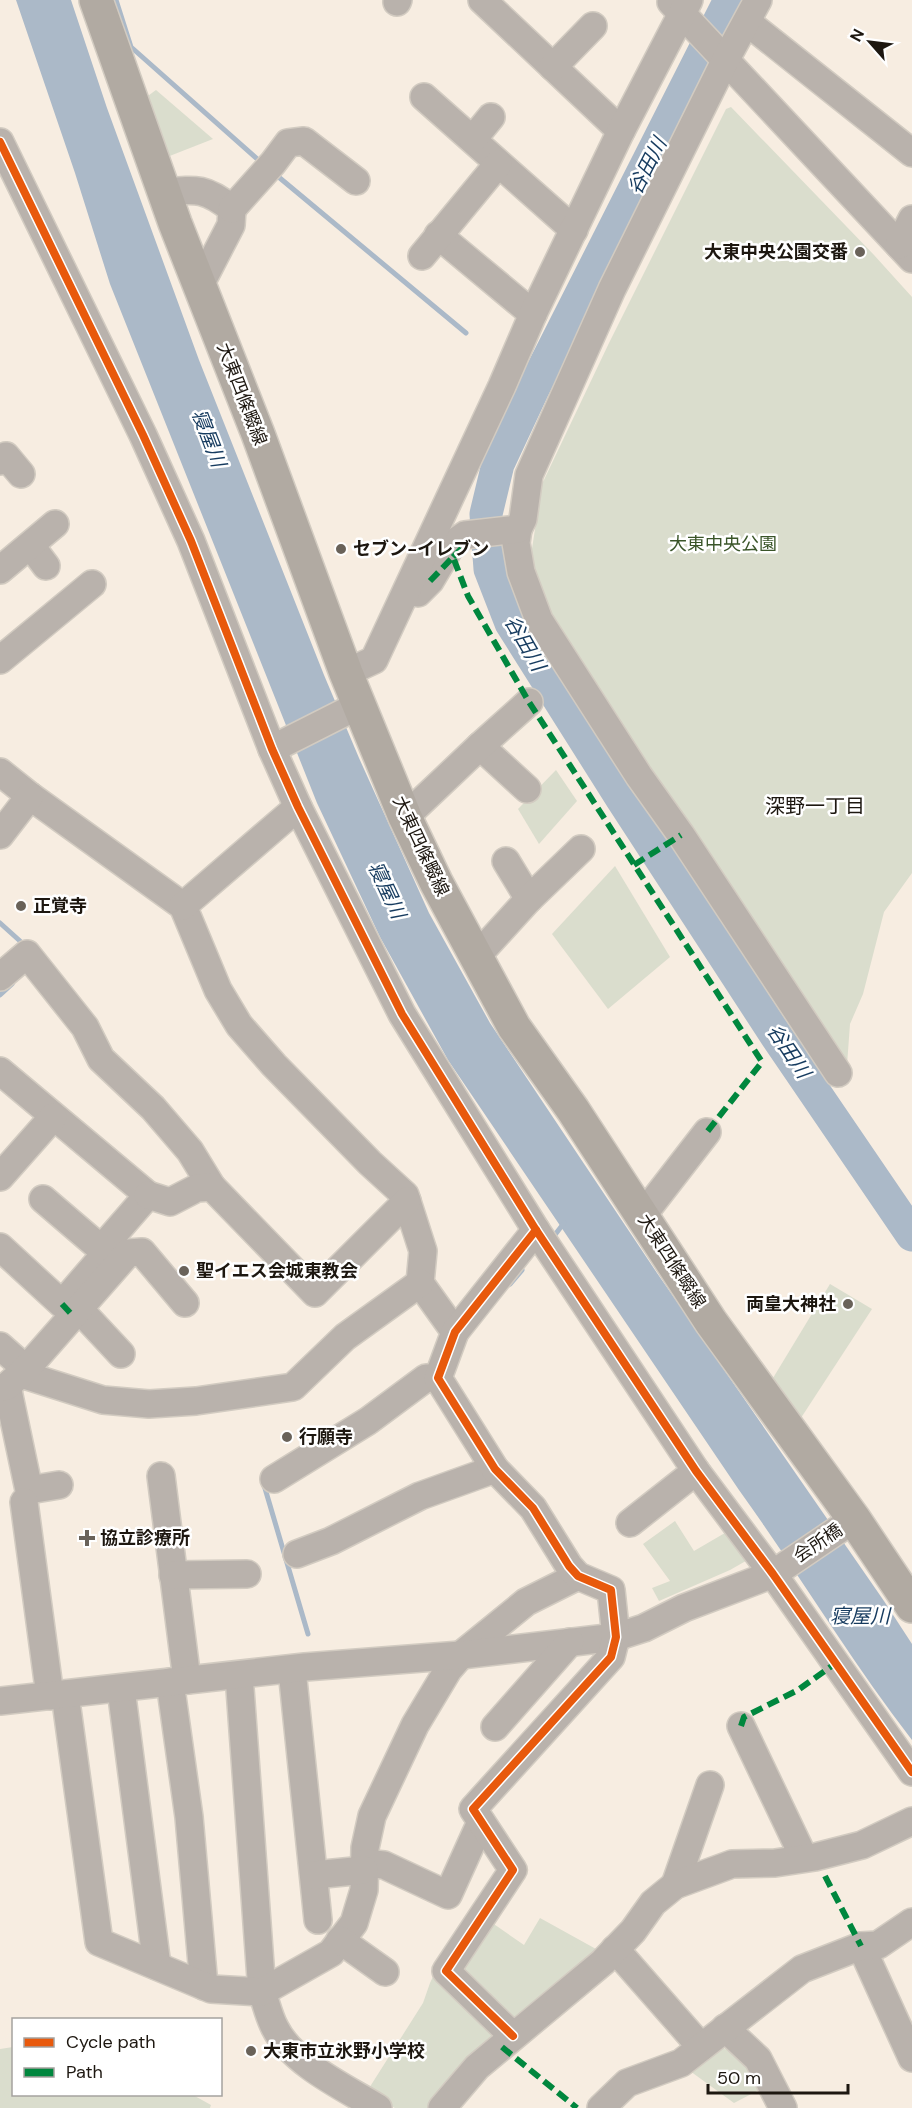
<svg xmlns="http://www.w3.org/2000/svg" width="912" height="2108" font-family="'DM Sans','Noto Sans JP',sans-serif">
  <rect width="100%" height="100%" fill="#f7ede1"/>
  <g fill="#daddcd">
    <polygon points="156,90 213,139 162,159 141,101"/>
    <polygon points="731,107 874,255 912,297 912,873 884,912 863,994 850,1024 847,1065 570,656 529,568 542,484 609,343 726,109"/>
    <polygon points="556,770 577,801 539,844 518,809"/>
    <polygon points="615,866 670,957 608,1009 552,934"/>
    <polygon points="830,1284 872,1309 797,1424 770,1383"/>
    <polygon points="675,1521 694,1551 730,1530 751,1558 730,1570 659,1601 652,1588 670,1581 643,1544"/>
    <polygon points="540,1918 596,1949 523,2017 506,2020 456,1968 488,1920 524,1945"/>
    <polygon points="437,1968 497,2030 494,2037 451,2080 428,2108 395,2108 366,2093 423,2003 430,1983"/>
    <polygon points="715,2044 739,2056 761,2089 734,2103 690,2071"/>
    <polygon points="13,2047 14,2094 193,2095 211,2105 210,2108 0,2108 0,2049"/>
  </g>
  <path fill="#abb9c8" d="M16,0H71L107,108L199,360L324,675L359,758L429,913L490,1023L657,1273L884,1601L912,1644V1740C850,1660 798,1572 739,1490L448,1060L380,937L317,803L110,284L75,173Z"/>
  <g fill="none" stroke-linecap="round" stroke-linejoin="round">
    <g stroke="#abb9c8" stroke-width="5">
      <polyline points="116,0 131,47 263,164"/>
      <polyline points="275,174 466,333"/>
      <polyline points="0,923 20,941"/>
      <polyline points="0,995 12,984"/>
      <polyline points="554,1236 564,1223"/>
      <polyline points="510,1284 522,1270"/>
      <polyline points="264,1485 308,1634"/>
    </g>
    <polyline stroke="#abb9c8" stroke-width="33" points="730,0 533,389 498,464 486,514 490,569 511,623 622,799 777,1037 912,1235"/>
    <defs>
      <g id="minor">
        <polyline points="482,0 621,131"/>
        <polyline points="397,2 398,0"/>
        <polyline points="671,2 912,259"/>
        <polyline points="747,22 912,153"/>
        <polyline points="553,67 593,26"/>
        <polyline points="424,97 574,230"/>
        <polyline points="473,139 491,117"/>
        <polyline points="0,142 143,435 191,541 272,749 298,807 402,1014 536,1230 696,1471 773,1574 912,1772"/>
        <path d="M165,192C197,189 206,188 232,209L231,225L200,285"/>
        <polyline points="232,209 273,163 288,143 304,141 356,181"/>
        <polyline points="438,235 533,314"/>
        <polyline points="899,245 912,219"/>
        <polyline points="422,256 498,164"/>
        <polyline points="0,461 6,456 21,474"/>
        <polyline points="518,529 516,543 521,572 539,620 639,776 681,835 838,1073"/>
        <polyline points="31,546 46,566"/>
        <polyline points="0,570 55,524"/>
        <polyline points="418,593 430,581 452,544 465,535 518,529 523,519 529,475 612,289 726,59 758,0"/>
        <polyline points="0,660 92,584"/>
        <polyline points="346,673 374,660 502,386 533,314 621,131 689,0"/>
        <polyline points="480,746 527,789"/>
        <polyline points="272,749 359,705"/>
        <polyline points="0,772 30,796 183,906 218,990 239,1025 274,1065 370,1163 405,1195 423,1251 420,1283 455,1332"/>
        <polyline points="405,817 480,746 529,702"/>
        <polyline points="0,835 30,796"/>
        <polyline points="506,861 529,899"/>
        <polyline points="183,906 298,807"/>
        <polyline points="477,956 529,899 581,849"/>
        <polyline points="0,977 27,954 85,1027 101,1059 153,1108 190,1151 212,1187"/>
        <polyline points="0,1071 148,1195 108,1241 113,1245 62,1304 0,1247"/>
        <polyline points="0,1177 53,1117"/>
        <polyline points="148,1195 170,1202 197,1188 212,1187 315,1293 407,1201"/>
        <polyline points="43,1199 106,1253"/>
        <polyline points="642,1216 707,1132"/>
        <polyline points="79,1309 121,1354"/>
        <polyline points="0,1346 26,1369"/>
        <polyline points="21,1374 103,1400 149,1404 196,1401 293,1387 345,1337 420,1283"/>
        <polyline points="7,1386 29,1490 59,1485"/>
        <polyline points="0,1388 7,1386 26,1369 128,1253 142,1252 185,1303"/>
        <polyline points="161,1476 187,1680"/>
        <polyline points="274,1479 368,1421 426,1378 438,1378"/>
        <polyline points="24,1502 50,1696"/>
        <polyline points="630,1523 696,1471"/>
        <polyline points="297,1554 331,1541 420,1496 495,1469"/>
        <polyline points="173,1575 247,1574"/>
        <polyline points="292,1670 318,1920"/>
        <path d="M239,1675L262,1992C266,2003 269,2017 275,2028C293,2064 344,2087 378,2108"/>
        <polyline points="170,1682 189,1817 204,1986"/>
        <polyline points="121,1689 157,1966"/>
        <polyline points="65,1694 99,1942 211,1989 262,1992 331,1953 354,1923 364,1890 365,1848 372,1816 415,1725 448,1670 461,1655 526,1602 578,1576"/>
        <polyline points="0,1701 305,1667 461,1655 616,1637 644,1628 684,1608 773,1574 854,1519"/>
        <polyline points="741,1726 804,1858"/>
        <polyline points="495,1727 570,1642"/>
        <polyline points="364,1863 384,1865 448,1895 481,1822"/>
        <polyline points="314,1875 364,1870"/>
        <polyline points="675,1885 710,1785"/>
        <polyline points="340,1940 385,1972"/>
        <polyline points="861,1946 912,2058"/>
        <polyline points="615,1949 701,2047"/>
        <polyline points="725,2028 758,2059 783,2108"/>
        <polyline points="513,2036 446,1971 513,1870 473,1809 611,1657 616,1637 611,1590 578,1576 569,1566 533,1508 495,1469 438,1378 455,1332 536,1230"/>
        <polyline points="442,2108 477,2067 603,1962 633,1931 653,1903 675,1885 732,1864 775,1863 815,1857 862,1845 912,1821"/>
        <polyline points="601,2108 627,2083 681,2063 802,1969 861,1946 878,1945 912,1922"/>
      </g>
      <polyline id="major" points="96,0 175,223 258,434 346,673 405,817 436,882 514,1027 573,1110 711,1322 854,1519 912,1606"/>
    </defs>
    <use href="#minor" stroke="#d2cbc1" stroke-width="30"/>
    <use href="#major" stroke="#d2cbc1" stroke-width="36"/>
    <use href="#minor" stroke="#b9b2ac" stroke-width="27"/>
    <use href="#major" stroke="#b1aaa2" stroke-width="33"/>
    <g stroke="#00873e" stroke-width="6" stroke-dasharray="12 6" stroke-linecap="butt">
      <polyline points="453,557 464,546"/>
      <polyline points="430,581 453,557 468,596 529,702 762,1062 707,1132"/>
      <polyline points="634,865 681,835"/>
      <polyline points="62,1304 73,1316"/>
      <polyline points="741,1726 744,1717 798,1690 836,1663"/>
      <polyline points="825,1876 861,1946"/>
      <polyline points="502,2047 577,2108"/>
    </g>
    <defs>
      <g id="cycleway">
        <polyline points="0,142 143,435 191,541 272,749 298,807 402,1014 536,1230 696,1471 773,1574 912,1772"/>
        <polyline points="513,2036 446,1971 513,1870 473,1809 611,1657 616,1637 611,1590 578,1576 569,1566 533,1508 495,1469 438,1378 455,1332 536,1230"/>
      </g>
    </defs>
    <use href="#cycleway" stroke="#fff" stroke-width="11"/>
    <use href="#cycleway" stroke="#e8590c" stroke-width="8"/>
  </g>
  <g fill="#696259" stroke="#fff" stroke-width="2">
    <circle cx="860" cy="252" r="6"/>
    <circle cx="341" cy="549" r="6"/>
    <circle cx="21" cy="906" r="6"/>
    <circle cx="184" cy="1271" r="6"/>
    <circle cx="848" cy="1304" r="6"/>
    <circle cx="287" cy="1437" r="6"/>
    <path d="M84 1529h6v6h6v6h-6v6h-6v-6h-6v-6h6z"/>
    <circle cx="251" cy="2051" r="6"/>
  </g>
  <g text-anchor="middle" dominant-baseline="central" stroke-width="5" stroke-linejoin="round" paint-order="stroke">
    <g font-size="18" font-weight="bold" fill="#1d1710" stroke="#fff" text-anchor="start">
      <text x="848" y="252" text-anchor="end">大東中央公園交番</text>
      <text x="353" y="549">セブン-イレブン</text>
      <text x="33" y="906">正覚寺</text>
      <text x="196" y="1271">聖イエス会城東教会</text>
      <text x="836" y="1304" text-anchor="end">両皇大神社</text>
      <text x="299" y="1437">行願寺</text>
      <text x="100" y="1538">協立診療所</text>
      <text x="263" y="2051">大東市立氷野小学校</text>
    </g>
    <g font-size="18" fill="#1d1710" stroke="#fff">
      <text transform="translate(242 394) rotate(69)">大東四條畷線</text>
      <text transform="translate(421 846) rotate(65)">大東四條畷線</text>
      <text transform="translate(672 1261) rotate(57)">大東四條畷線</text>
      <text transform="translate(818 1543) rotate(-34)">会所橋</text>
    </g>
    <g font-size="18" fill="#3a5529" stroke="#fff">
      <text x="723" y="544">大東中央公園</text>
    </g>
    <g font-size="20" font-style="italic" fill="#163b5f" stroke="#fff">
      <text transform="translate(647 166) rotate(-63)">谷田川</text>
      <text transform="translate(209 438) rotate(69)">寝屋川</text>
      <text transform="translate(525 643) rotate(60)">谷田川</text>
      <text transform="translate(387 890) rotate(65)">寝屋川</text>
      <text transform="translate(789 1051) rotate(56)">谷田川</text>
      <text x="860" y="1616">寝屋川</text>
    </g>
    <g font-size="20" fill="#1d1710" stroke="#fff">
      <text x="815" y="806">深野一丁目</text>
    </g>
  </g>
  <rect x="12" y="2018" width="210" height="78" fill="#ffffff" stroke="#a5a29f" stroke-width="1.5"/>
  <rect x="24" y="2038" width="30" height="9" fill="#e8590c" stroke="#a5a29f" stroke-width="1.5"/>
  <text x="66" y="2048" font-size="18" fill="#1d1710">Cycle path</text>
  <rect x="24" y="2068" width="30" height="9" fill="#00873e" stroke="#a5a29f" stroke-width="1.5"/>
  <text x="66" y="2078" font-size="18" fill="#1d1710">Path</text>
  <g transform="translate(870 42) rotate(298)" stroke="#ffffff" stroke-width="4.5" paint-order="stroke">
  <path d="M0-4.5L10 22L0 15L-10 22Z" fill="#1d1710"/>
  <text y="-9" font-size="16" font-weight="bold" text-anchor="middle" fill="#1d1710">N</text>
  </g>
  <path d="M708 2084v9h140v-9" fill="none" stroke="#1d1710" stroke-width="3"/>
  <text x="717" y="2084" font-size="18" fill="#1d1710" stroke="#ffffff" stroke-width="4.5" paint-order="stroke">50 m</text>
</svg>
